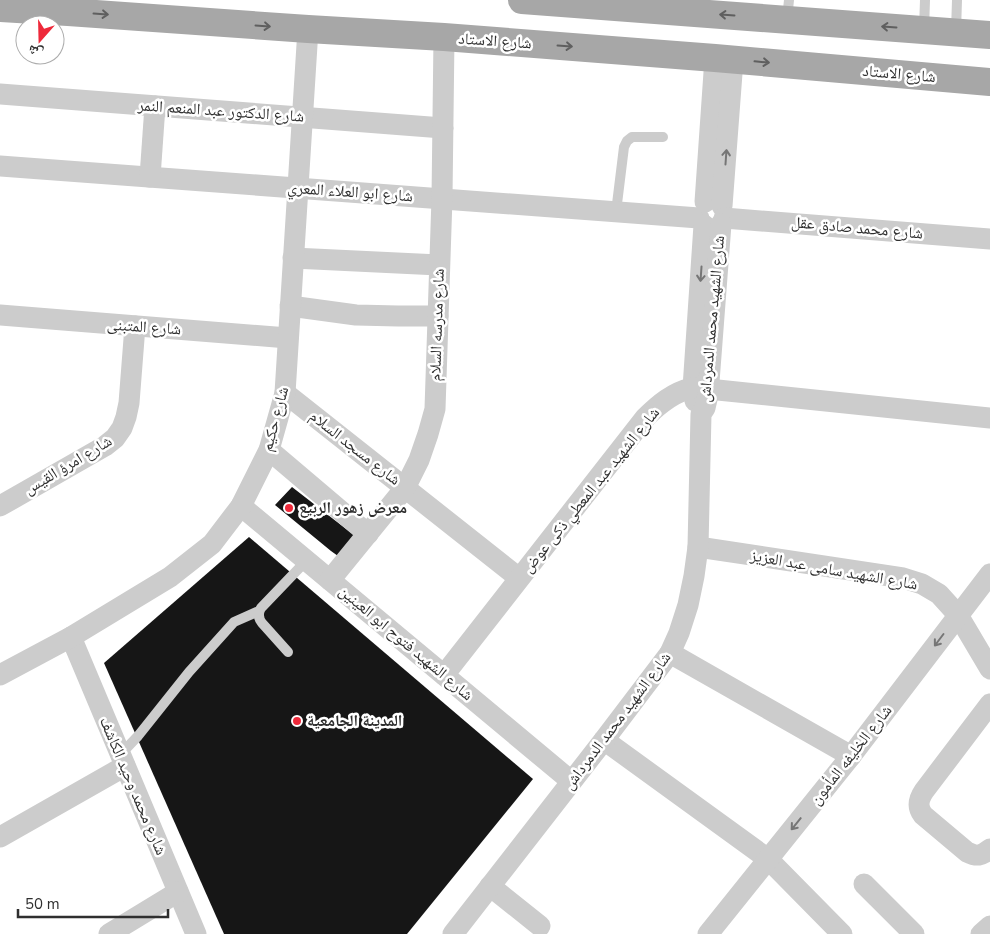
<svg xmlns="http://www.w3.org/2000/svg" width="990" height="934" font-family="'Nunito Sans','Noto Naskh Arabic',sans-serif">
  <rect width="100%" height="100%" fill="#fff"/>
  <g fill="#161616">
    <polygon points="292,487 350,532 357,536 338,556 331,551 275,505"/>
    <polygon points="249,537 533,779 407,934 224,934 104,663"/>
  </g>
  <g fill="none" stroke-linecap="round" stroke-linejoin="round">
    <g stroke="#ccc" stroke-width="10">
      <polyline points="787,19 789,0"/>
      <polyline points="924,29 925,0"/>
      <polyline points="956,31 957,0"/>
      <polyline points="616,212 624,147 627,141 632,137 663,137"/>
      <path d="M288,652L262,623C258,618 258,613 261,608L306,561"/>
      <polyline points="120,755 138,736 189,672 234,622 259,611"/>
    </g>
    <g stroke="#ccc" stroke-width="21">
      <polyline points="0,94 443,128"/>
      <polyline points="0,166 699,218"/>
      <polyline points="150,177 155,106"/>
      <polyline points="705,202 715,58"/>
      <polyline points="722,206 733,60"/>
      <polyline points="724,218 990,239"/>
      <polyline points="293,258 439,265"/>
      <polyline points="290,306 356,315 398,316 438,316"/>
      <polyline points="0,315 288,338"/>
      <polyline points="285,393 519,578"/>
      <polyline points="695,401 693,388 704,225"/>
      <polyline points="269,450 368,534"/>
      <polyline points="0,506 105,446 115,438 122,428 126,417 129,403 135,326"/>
      <polyline points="241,506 571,781"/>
      <polyline points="698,547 903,578 922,584 939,594 958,615 990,669"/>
      <polyline points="330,580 405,488 419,460 428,434 435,409 442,198 444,37"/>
      <polyline points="71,637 196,934"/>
      <polyline points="670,653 851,756"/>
      <polyline points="0,675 71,637 170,577 212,544 241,506 269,450 285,393 308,29"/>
      <path d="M444,675L645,418C658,405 673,392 692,388C697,387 703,388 708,389L990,418"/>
      <path d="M990,704L924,791C918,800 917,807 923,815L967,852C977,857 981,856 990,849"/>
      <polyline points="604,740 768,859 842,934"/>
      <polyline points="0,837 125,766"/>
      <polyline points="864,884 914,934"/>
      <polyline points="490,886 540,926"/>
      <polyline points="109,934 178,892"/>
      <polyline points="453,934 604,740 670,653 679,633 688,605 694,576 698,547 701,414 705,408 708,395 721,224"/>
      <polyline points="708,934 851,756 990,574"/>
      <polyline points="981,934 990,926"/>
    </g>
    <g stroke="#a7a7a7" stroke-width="28">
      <polyline points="522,0 990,35"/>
      <polyline points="0,8 68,12 308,29 444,37 715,58 990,82"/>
    </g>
  </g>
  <defs><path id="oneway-shaft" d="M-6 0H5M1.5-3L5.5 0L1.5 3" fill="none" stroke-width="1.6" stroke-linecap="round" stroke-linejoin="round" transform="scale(1.25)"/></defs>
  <g stroke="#5f5f5f">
    <use href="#oneway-shaft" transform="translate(101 14) rotate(4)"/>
    <use href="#oneway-shaft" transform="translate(727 15) rotate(-176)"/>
    <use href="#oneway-shaft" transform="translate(263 26) rotate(4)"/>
    <use href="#oneway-shaft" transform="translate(889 27) rotate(-176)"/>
    <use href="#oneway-shaft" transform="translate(565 46) rotate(4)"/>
    <use href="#oneway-shaft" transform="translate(762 62) rotate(5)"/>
  </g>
  <g stroke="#767676">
    <use href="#oneway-shaft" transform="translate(726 157) rotate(-86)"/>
    <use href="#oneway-shaft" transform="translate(701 274) rotate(94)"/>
    <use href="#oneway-shaft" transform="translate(939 640) rotate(127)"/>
    <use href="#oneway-shaft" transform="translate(796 824) rotate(129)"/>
  </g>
  <g fill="#ee293a" stroke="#fff" stroke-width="2">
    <circle cx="289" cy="508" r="5"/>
    <circle cx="297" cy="721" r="5"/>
  </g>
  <g text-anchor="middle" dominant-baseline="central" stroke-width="5" stroke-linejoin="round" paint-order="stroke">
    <g font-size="16" fill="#2f2f2f" stroke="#fff">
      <text transform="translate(495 41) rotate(4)">شارع الاستاد</text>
      <text transform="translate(899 74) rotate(5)">شارع الاستاد</text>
      <text transform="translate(221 111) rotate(4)">شارع الدكتور عبد المنعم النمر</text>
      <text transform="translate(350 192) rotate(4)">شارع ابو العلاء المعري</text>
      <text transform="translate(857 228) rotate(5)">شارع محمد صادق عقل</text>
      <text transform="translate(712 319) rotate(-85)">شارع الشهيد محمد الدمرداش</text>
      <text transform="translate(437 325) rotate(-88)">شارع مدرسه السلام</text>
      <text transform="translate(144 327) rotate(4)">شارع المتبنى</text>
      <text transform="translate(275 419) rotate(-75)">شارع حكيم</text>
      <text transform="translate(355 448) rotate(38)">شارع مسجد السلام</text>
      <text transform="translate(68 465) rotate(-31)">شارع امرؤ القيس</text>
      <text transform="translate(591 490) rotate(-51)">شارع الشهيد عبد المعطي ذكى عوض</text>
      <text transform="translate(834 570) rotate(10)">شارع الشهيد سامى عبد العزيز</text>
      <text transform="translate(406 643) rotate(40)">شارع الشهيد فتوح ابو العينين</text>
      <text transform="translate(617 721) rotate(-53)">شارع الشهيد محمد الدمرداش</text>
      <text transform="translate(851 755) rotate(-52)">شارع الخليفه المأمون</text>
      <text transform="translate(133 786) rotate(67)">شارع محمد وحيد الكاشف</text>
    </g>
    <g font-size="16" font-weight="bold" fill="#2f2f2f" stroke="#fff" text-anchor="start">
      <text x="299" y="508">معرض زهور الربيع</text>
      <text x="307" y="721">المدينة الجامعية</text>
    </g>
  </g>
  <g transform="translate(40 40) rotate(200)"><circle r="24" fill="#ffffff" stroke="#acacac"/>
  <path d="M0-4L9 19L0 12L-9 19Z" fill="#ee293a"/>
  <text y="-8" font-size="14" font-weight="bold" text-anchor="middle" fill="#2f2f2f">ش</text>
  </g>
  <path d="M18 909v8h150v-8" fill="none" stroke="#2f2f2f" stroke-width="2.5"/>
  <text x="25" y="909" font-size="15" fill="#2f2f2f" stroke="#ffffff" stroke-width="4" paint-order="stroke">50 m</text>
</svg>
